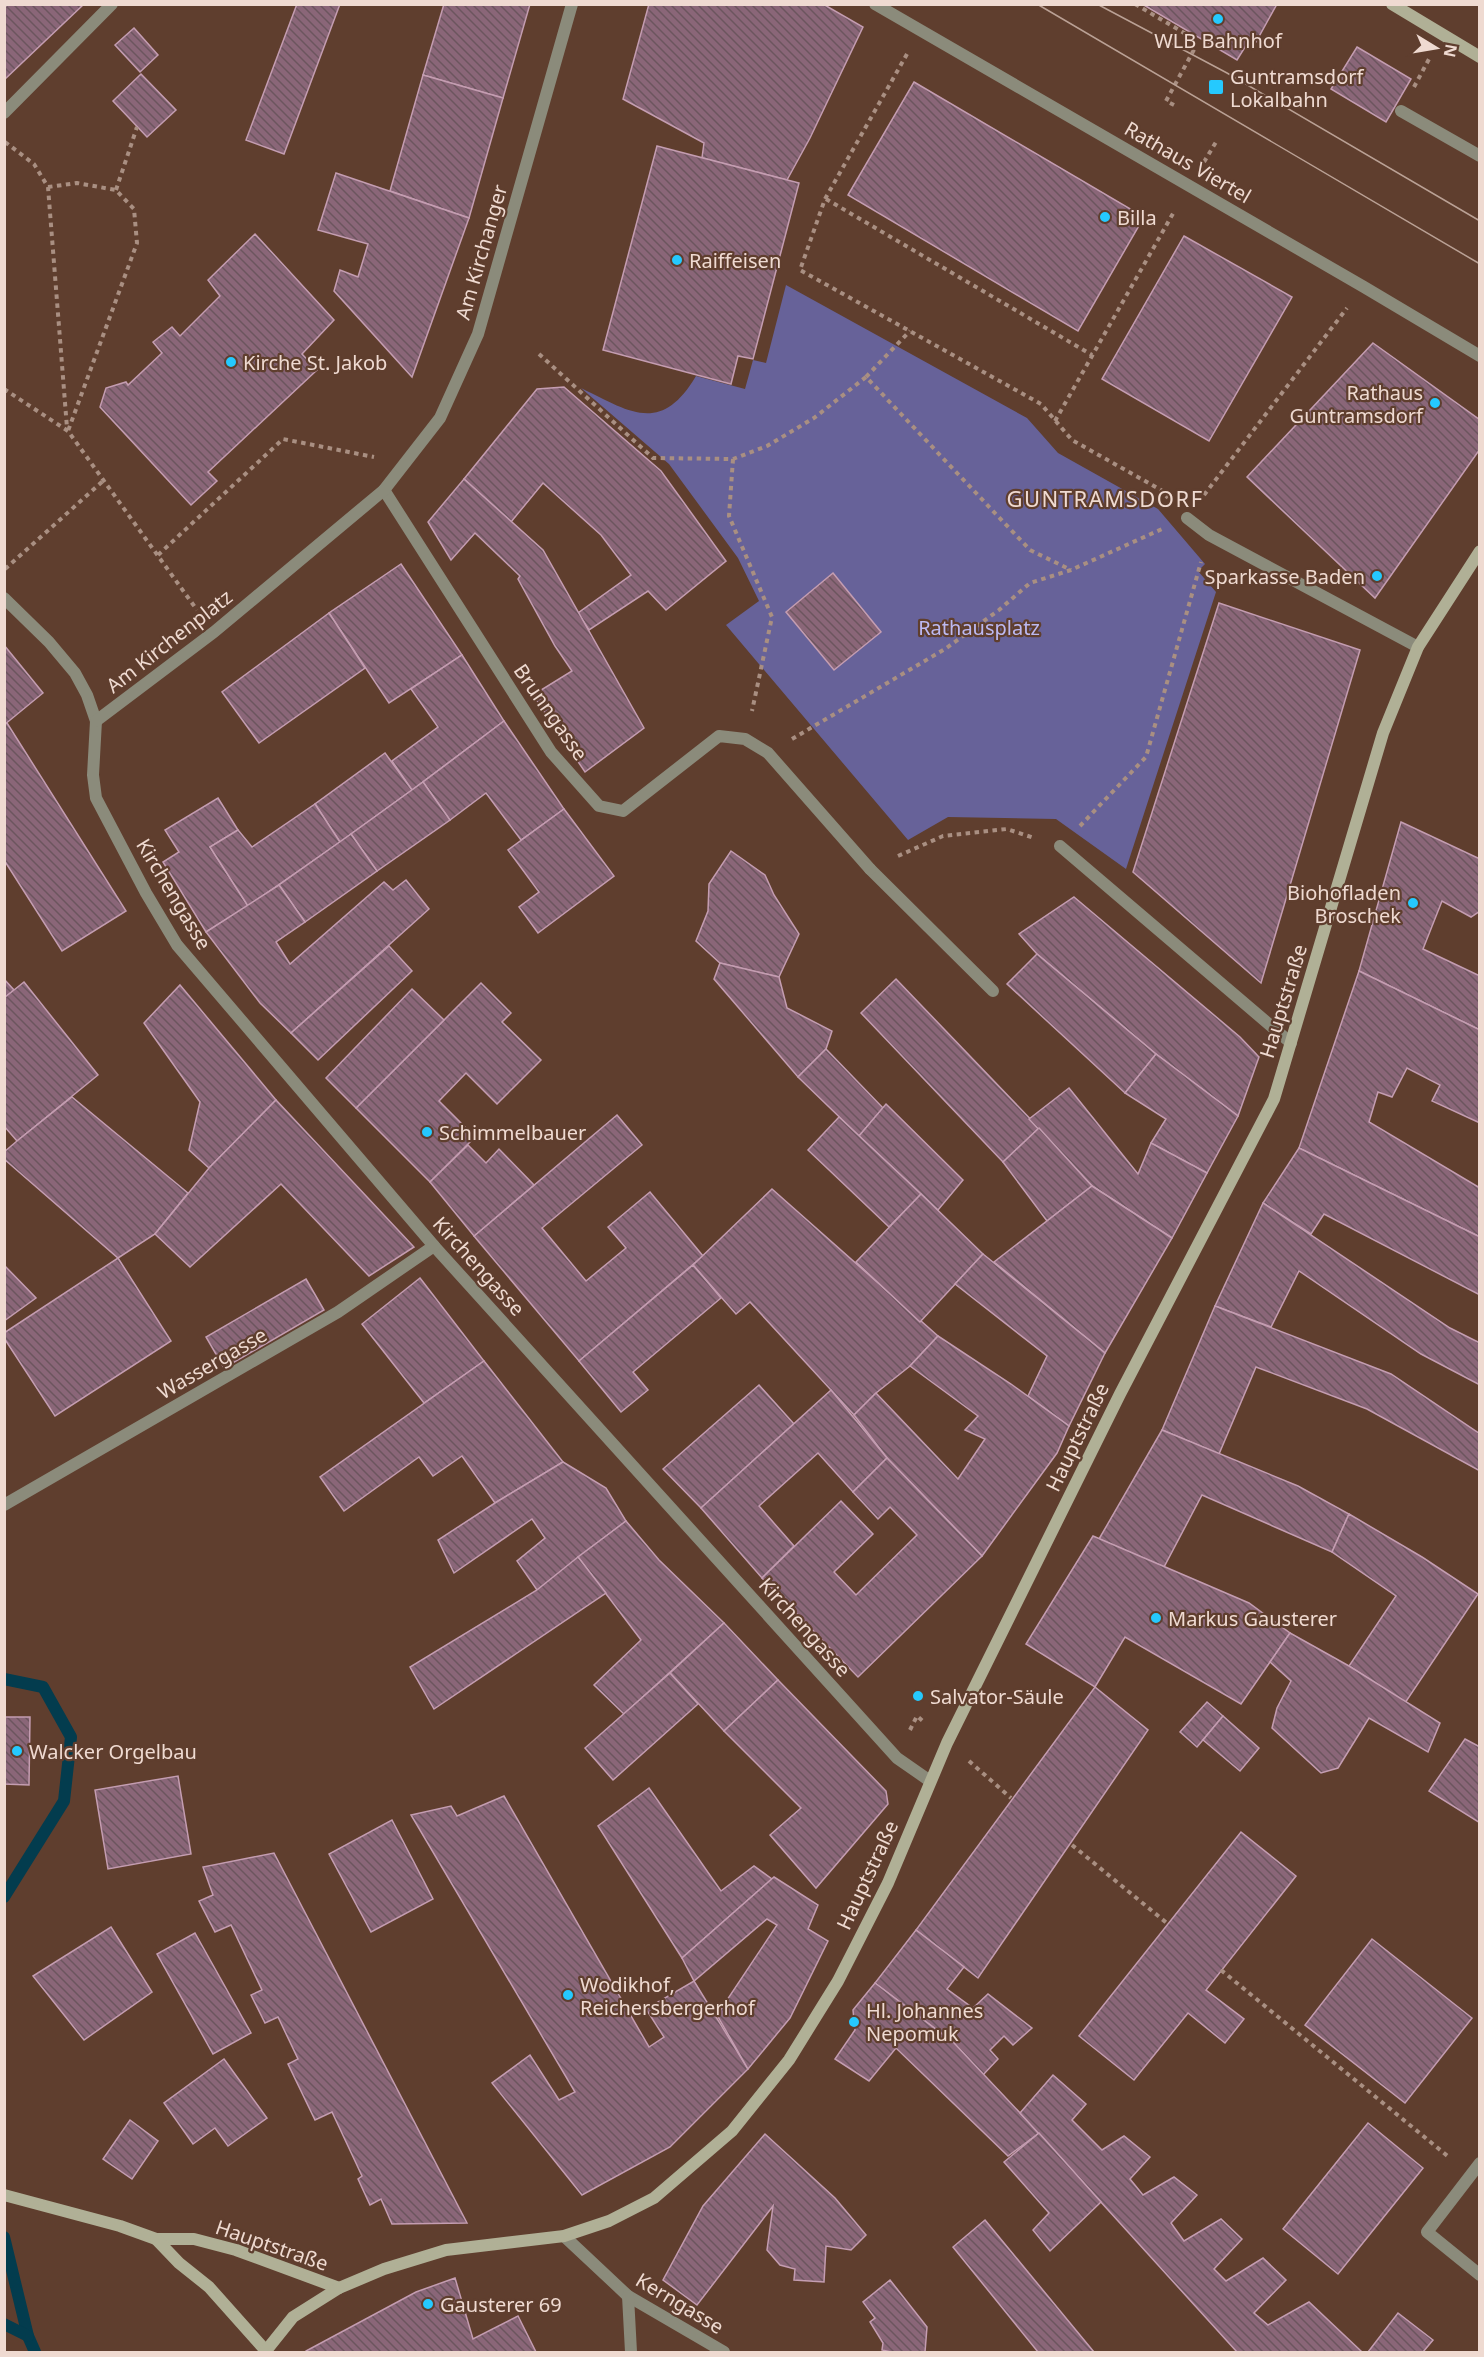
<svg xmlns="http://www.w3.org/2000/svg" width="1484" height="2357" font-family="'Noto Sans',sans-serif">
  <defs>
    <pattern id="building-back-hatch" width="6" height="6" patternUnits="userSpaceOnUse" patternTransform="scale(1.5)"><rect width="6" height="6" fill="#8a6678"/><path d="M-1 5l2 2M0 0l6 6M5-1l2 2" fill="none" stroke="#6c555e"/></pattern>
  </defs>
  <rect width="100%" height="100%" fill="#5f3e2e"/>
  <path fill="#676299" d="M786,285L1027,418L1058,453L1158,509L1205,564L1198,571L1216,592L1126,869L1056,819L948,817L908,840L726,625L759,601L738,558L669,464L581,388C630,412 661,435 696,376L745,389L753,360L766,363Z"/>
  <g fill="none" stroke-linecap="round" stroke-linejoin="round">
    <g stroke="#033c4e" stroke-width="12">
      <polyline points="4,1679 43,1687 71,1737 64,1801 4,1897"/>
      <polyline points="4,2237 28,2336 35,2352"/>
      <polyline points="4,2324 28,2336"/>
    </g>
  </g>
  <g fill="url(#building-back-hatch)" stroke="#c49db1" stroke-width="1.5">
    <polygon points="8,4 84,4 4,80 4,8"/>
    <polygon points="297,4 340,4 284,154 246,140"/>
    <polygon points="444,4 530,4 503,98 423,75"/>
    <polygon points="649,4 823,4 863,27 810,138 787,180 702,158 704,143 623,99"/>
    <polygon points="1142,4 1277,4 1256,42 1250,39 1237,60"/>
    <polygon points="134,28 158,55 140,72 115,45"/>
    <polygon points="1357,47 1411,79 1386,122 1331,89"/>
    <polygon points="141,74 176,110 147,137 113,101"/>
    <polygon points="423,75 503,98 469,218 390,191"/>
    <polygon points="914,82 1144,217 1078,331 848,195"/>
    <polygon points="657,146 799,183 753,359 738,356 731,384 603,350"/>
    <polygon points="336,173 469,218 412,377 334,291 340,270 358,277 368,244 318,230"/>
    <polygon points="255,234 334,320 302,354 317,370 208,472 217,481 191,505 100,407 106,388 126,382 128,385 162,353 153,342 172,327 180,336 220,296 208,280"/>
    <polygon points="1184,236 1292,297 1209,441 1102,379"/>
    <polygon points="1373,343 1480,420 1480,449 1375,598 1247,477"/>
    <polygon points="564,387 661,471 726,561 666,610 648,591 589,630 578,613 631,575 601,535 543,483 511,522 464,479 537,389"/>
    <polygon points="464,479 543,550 644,728 585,772 533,695 572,671 555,646 518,579 520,576 475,533 451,560 428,522"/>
    <polygon points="401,564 462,655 389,703 329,613"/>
    <polygon points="833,573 881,632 834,670 786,612"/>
    <polygon points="1219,603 1360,650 1261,983 1133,872"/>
    <polygon points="329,613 365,668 259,743 222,692"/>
    <polygon points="4,645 43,693 4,725"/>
    <polygon points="462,655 504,721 412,790 392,761 438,727 411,689"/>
    <polygon points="504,721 564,809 521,840 486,793 450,820 423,782"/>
    <polygon points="7,723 126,911 62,951 4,860 4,725"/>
    <polygon points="385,753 412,790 340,842 315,804"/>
    <polygon points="423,782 450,820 377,871 351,834"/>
    <polygon points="218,798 238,830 210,847 248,906 206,932 163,862 179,852 165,830"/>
    <polygon points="315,804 340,842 248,906 210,847 238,830 252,847"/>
    <polygon points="564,809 614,876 538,933 519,907 539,892 508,850"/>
    <polygon points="1401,822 1480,859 1480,911 1471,917 1442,901 1423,949 1480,976 1480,1030 1359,971"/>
    <polygon points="351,834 377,871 305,922 279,885"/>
    <polygon points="731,851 765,875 774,895 799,934 779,977 720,963 696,941 708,911 709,884"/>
    <polygon points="406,880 429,909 291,1033 260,1003 206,932 279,885 305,922 276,942 290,964 384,882 393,890"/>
    <polygon points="1074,897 1240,1037 1259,1057 1238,1116 1156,1054 1037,954 1019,934"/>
    <polygon points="389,946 412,971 318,1060 291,1033"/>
    <polygon points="1037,954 1156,1054 1125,1093 1007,984"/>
    <polygon points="720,963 779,977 787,1008 832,1031 826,1049 798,1077 714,979"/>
    <polygon points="1359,971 1480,1030 1480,1123 1432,1101 1440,1085 1407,1068 1392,1097 1378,1092 1369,1122 1480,1188 1480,1237 1299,1148"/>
    <polygon points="4,979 14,990 4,998"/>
    <polygon points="896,979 1039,1128 1003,1162 861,1013"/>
    <polygon points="24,982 98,1075 17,1141 4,1126 4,998"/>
    <polygon points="481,983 511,1013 502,1022 541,1060 497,1104 466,1073 439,1101 475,1137 430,1182 356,1108"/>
    <polygon points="180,985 276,1100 209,1168 189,1150 200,1102 144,1023"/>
    <polygon points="412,989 444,1020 356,1108 326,1078"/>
    <polygon points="826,1049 883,1108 859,1136 798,1077"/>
    <polygon points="1156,1054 1238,1116 1207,1173 1151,1143 1166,1119 1125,1093"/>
    <polygon points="1069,1088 1138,1174 1151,1143 1207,1173 1172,1238 1092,1186 1029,1119"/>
    <polygon points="72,1097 188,1193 155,1234 118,1258 4,1159 4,1152 17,1141"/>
    <polygon points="276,1100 414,1247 369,1276 281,1184 190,1267 155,1234 209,1168"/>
    <polygon points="886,1104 963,1180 938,1210 859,1136"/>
    <polygon points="617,1115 642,1145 542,1228 586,1281 626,1248 608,1227 650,1192 703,1256 579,1361 474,1236"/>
    <polygon points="839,1117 921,1194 889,1227 808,1150"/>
    <polygon points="1039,1128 1092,1186 1047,1221 1003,1162"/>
    <polygon points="468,1145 486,1163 499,1149 534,1185 474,1236 430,1182"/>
    <polygon points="1299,1148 1480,1237 1480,1295 1324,1214 1311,1234 1263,1203"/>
    <polygon points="1092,1186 1172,1238 1105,1353 994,1262"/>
    <polygon points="772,1189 938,1336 910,1366 876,1393 854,1415 750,1302 736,1314 693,1265"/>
    <polygon points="921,1194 983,1254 920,1322 856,1262"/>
    <polygon points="1263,1203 1450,1328 1480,1343 1480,1385 1421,1354 1299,1271 1271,1327 1215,1306"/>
    <polygon points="983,1254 1105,1353 1069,1426 1028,1396 1047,1356 955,1284"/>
    <polygon points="118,1258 171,1341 55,1416 4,1338 4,1333"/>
    <polygon points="4,1265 36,1298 4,1321"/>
    <polygon points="693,1265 721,1298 633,1372 648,1390 621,1412 579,1361"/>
    <polygon points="420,1278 484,1361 424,1403 362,1324"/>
    <polygon points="306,1279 324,1310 224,1368 206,1337"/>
    <polygon points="1215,1306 1391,1374 1480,1434 1480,1471 1367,1409 1256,1367 1219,1454 1162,1430"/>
    <polygon points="938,1336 1011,1384 1069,1426 1057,1453 982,1556 887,1458 854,1415 876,1393 958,1479 985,1439 965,1430 978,1416 910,1366"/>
    <polygon points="484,1361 563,1462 495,1503 462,1456 433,1476 419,1457 344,1511 320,1477"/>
    <polygon points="759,1385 794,1424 701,1508 663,1469"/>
    <polygon points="831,1390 887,1458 853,1492 818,1453 759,1506 794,1546 762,1578 701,1508"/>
    <polygon points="1162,1430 1298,1486 1349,1514 1332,1552 1202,1495 1164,1567 1099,1539"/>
    <polygon points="887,1458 982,1556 858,1677 762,1578 841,1501 873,1534 834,1572 856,1595 917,1535 890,1507 878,1519 853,1492"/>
    <polygon points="563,1462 606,1488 626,1521 537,1590 517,1561 545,1538 532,1519 454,1573 438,1540 495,1503"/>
    <polygon points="1349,1514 1422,1557 1478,1594 1405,1703 1349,1666 1396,1596 1332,1552"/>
    <polygon points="626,1521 659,1560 724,1623 624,1714 594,1685 641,1640 578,1557"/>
    <polygon points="1093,1536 1249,1603 1290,1633 1241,1704 1125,1637 1095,1687 1026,1644"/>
    <polygon points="578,1557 606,1593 434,1709 410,1667 537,1590"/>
    <polygon points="724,1623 778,1680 724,1731 670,1673"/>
    <polygon points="1290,1633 1349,1666 1440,1723 1428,1752 1369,1718 1338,1768 1321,1773 1272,1728 1277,1708 1291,1681 1270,1662"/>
    <polygon points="670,1673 698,1704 613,1780 585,1748"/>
    <polygon points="778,1680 886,1791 888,1804 816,1888 770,1835 801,1808 724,1731"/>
    <polygon points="1095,1687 1148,1730 978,1978 916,1930"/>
    <polygon points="1207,1702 1223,1716 1197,1747 1180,1732"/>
    <polygon points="1223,1716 1259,1748 1240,1771 1203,1740"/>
    <polygon points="4,1717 30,1717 29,1785 4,1784"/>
    <polygon points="1465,1739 1480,1747 1480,1823 1429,1791"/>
    <polygon points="178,1776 191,1854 108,1869 95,1790"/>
    <polygon points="649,1788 721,1891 754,1866 772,1879 682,1958 598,1826"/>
    <polygon points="504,1796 649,2047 664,2037 646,2009 694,1981 748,2069 670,2147 582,2195 492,2083 530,2055 559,2100 575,2092 411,1815 451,1806 457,1816"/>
    <polygon points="392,1820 433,1899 371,1932 329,1854"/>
    <polygon points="1241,1832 1296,1876 1206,1990 1244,2019 1225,2043 1188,2013 1134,2080 1079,2036"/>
    <polygon points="274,1853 467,2223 392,2224 381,2199 370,2205 358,2179 362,2176 332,2112 315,2120 288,2064 298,2059 278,2017 265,2023 251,1995 262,1990 231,1925 215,1932 199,1901 213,1895 203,1867"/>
    <polygon points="774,1877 818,1905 808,1929 828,1941 790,2018 748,2069 717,2015 777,1925 767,1919 694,1981 682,1958"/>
    <polygon points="111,1927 152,1992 84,2040 33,1976"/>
    <polygon points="916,1930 964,1967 947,1989 973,2008 988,1994 1032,2028 1013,2045 1004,2036 990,2050 998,2059 983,2075 954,2043 875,1983"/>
    <polygon points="195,1933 251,2033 213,2054 157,1954"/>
    <polygon points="1372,1939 1472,2018 1405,2103 1305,2025"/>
    <polygon points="875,1983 954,2043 1039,2133 1008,2156 896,2048 869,2081 835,2059 855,2030 853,2010"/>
    <polygon points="224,2059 267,2118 228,2146 215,2128 193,2144 164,2103"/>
    <polygon points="1053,2075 1086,2104 1072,2120 1102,2150 1124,2136 1150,2157 1130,2179 1143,2195 1174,2177 1197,2195 1171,2223 1184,2241 1221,2219 1242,2239 1214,2269 1226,2281 1263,2258 1286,2280 1254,2313 1268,2325 1309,2302 1362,2352 1237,2352 1020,2113"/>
    <polygon points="130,2120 158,2141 132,2179 103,2159"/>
    <polygon points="1368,2123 1423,2168 1338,2274 1283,2229"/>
    <polygon points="1039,2133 1101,2202 1050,2251 1033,2230 1049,2213 1004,2162"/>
    <polygon points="765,2134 835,2198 866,2235 851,2250 826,2246 824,2282 794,2280 795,2269 780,2265 767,2250 773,2206 697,2305 663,2280 703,2206"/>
    <polygon points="985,2220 1094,2352 1038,2352 953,2247"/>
    <polygon points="455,2278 473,2339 518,2316 536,2352 306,2352 306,2351 416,2292"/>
    <polygon points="890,2280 927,2327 925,2352 891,2352 882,2350 883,2343 870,2322 875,2318 863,2302"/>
    <polygon points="1398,2313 1433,2340 1423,2352 1368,2352"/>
  </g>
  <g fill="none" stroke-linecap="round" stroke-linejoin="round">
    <g stroke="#a98f82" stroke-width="4" stroke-dasharray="4.5 4.5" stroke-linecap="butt">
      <polyline points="1135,4 1191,37"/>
      <polyline points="907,54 825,199 800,270 1041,404 1072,440 1161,490 1168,498"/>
      <polyline points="1414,87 1429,59"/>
      <polyline points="1174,105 1166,101 1196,46"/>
      <polyline points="5,142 34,164 48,187 67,428"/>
      <polyline points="1204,162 1216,142"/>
      <polyline points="48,187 77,183 116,190 134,209 137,243 68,431"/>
      <polyline points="116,190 137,127"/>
      <polyline points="826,199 1092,355"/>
      <polyline points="539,354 653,458 733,459 767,446 814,418 866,377 1030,550 1071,570"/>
      <polyline points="866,377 910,331"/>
      <polyline points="4,389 68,431 197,610"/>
      <polyline points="1055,421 1175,210"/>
      <polyline points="733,459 729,516 772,617 752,711"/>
      <polyline points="1204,495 1347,308"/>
      <polyline points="158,555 283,439 374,457"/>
      <polyline points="5,569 103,481"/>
      <polyline points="792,739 945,649 999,610 1030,583 1071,570 1162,529"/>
      <polyline points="1080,826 1146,757 1201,562"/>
      <polyline points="898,856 943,836 1007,829 1034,838"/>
      <polyline points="910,1730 917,1716 925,1723"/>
      <polyline points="969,1761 1011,1798"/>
      <polyline points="1072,1845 1168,1924"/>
      <polyline points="1221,1970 1450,2158"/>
    </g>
    <g stroke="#8b8b7b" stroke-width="12">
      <polyline points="1401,111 1480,156"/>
      <polyline points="1187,518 1209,535 1418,647"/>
      <polyline points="1060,846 1291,1043"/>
      <polyline points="870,869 993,991"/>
    </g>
    <g stroke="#8b8b7b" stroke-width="12">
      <polyline points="875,4 1364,287 1480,356"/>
      <polyline points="4,113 112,4"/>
      <polyline points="384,490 551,752 599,806 623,811 719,736 745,739 768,753 870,869"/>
      <polyline points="4,598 49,642 75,673 87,695 96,721 93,775 96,798 146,893 177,945 434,1246 897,1758 930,1781"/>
      <polyline points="96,721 214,632 384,490 440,418 478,334 572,4"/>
      <polyline points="4,1505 338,1312 434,1246"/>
      <polyline points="1480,2163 1427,2232 1480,2275"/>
      <polyline points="564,2236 628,2296 724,2352"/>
      <polyline points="628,2296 631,2352"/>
    </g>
    <g stroke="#b0b096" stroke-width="12">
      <polyline points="1392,4 1480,57"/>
      <polyline points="4,2195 120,2226 156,2239 194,2239 236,2250 339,2288"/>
      <polyline points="156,2239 179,2263 209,2287 266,2351"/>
      <polyline points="265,2352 293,2317 339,2288 384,2269 446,2250 564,2236 609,2221 654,2198 732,2131 789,2060 838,1981 888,1883 947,1743 1120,1394 1274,1099 1383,733 1418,647 1480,551"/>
    </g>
    <g stroke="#baa195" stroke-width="1.5">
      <polyline points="1037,4 1480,264"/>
      <polyline points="1097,4 1227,73 1480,221"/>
    </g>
  </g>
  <g fill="#25c9fe" stroke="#5f3e2e" stroke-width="2">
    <circle cx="1218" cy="19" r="6"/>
    <rect x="1208" y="79" width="16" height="16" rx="3"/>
    <circle cx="1105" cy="217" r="6"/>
    <circle cx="677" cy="260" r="6"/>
    <circle cx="231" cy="362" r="6"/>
    <circle cx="1435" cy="403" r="6"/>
    <circle cx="1377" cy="576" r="6"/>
    <circle cx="1413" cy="903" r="6"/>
    <circle cx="427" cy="1132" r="6"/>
    <circle cx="1156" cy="1618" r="6"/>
    <circle cx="918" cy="1696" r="6"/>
    <circle cx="17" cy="1751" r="6"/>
    <circle cx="568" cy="1995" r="6"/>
    <circle cx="854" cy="2022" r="6"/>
    <circle cx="428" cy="2304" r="6"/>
  </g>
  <g text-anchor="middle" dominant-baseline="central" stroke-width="4.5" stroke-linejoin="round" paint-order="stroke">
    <g font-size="20" fill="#efdad1" stroke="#5f3e2e" text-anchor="start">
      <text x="1218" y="40" text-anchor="middle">WLB Bahnhof</text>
      <text x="1230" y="76">Guntramsdorf<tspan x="1230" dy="23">Lokalbahn</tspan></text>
      <text x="1117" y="217">Billa</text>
      <text x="689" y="260">Raiffeisen</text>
      <text x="243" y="362">Kirche St. Jakob</text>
      <text x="1423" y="392" text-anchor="end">Rathaus<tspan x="1423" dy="23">Guntramsdorf</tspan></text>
      <text x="1365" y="576" text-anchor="end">Sparkasse Baden</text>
      <text x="1401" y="892" text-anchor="end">Biohofladen<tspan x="1401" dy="23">Broschek</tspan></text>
      <text x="439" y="1132">Schimmelbauer</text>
      <text x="1168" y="1618">Markus Gausterer</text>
      <text x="930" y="1696">Salvator-Säule</text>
      <text x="29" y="1751">Walcker Orgelbau</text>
      <text x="580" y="1984">Wodikhof,<tspan x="580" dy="23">Reichersbergerhof</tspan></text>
      <text x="866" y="2010">Hl. Johannes<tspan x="866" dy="23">Nepomuk</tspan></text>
      <text x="440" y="2304">Gausterer 69</text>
    </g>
    <g font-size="20" fill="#efdad1" stroke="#5f3e2e">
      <text transform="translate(1188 162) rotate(30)">Rathaus Viertel</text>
      <text transform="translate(481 252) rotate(-74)">Am Kirchanger</text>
      <text transform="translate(169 641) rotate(-38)">Am Kirchenplatz</text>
      <text transform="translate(551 712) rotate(55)">Brunngasse</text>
      <text transform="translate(174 894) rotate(59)">Kirchengasse</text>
      <text transform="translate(1283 1001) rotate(-73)">Hauptstraße</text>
      <text transform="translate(479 1266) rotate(48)">Kirchengasse</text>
      <text transform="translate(212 1363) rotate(-30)">Wassergasse</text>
      <text transform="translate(1077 1437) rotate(-64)">Hauptstraße</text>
      <text transform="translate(805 1627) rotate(48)">Kirchengasse</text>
      <text transform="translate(867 1875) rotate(-65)">Hauptstraße</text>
      <text transform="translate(272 2245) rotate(19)">Hauptstraße</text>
      <text transform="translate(680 2303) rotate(31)">Kerngasse</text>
    </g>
    <g font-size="20" fill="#bcb9f2" stroke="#5f3e2e">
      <text x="979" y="627">Rathausplatz</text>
    </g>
    <g font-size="22" letter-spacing="1.5" fill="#efdad1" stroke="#5f3e2e">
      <text x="1105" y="498">GUNTRAMSDORF</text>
    </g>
  </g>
  <rect width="1484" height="2357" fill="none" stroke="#efdad1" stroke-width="12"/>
  <g transform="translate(1436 48) rotate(101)" stroke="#5f3e2e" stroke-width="4.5" paint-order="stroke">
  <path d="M0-4.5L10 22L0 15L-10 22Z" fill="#efdad1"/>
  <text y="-9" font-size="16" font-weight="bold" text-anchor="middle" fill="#efdad1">N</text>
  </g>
</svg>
